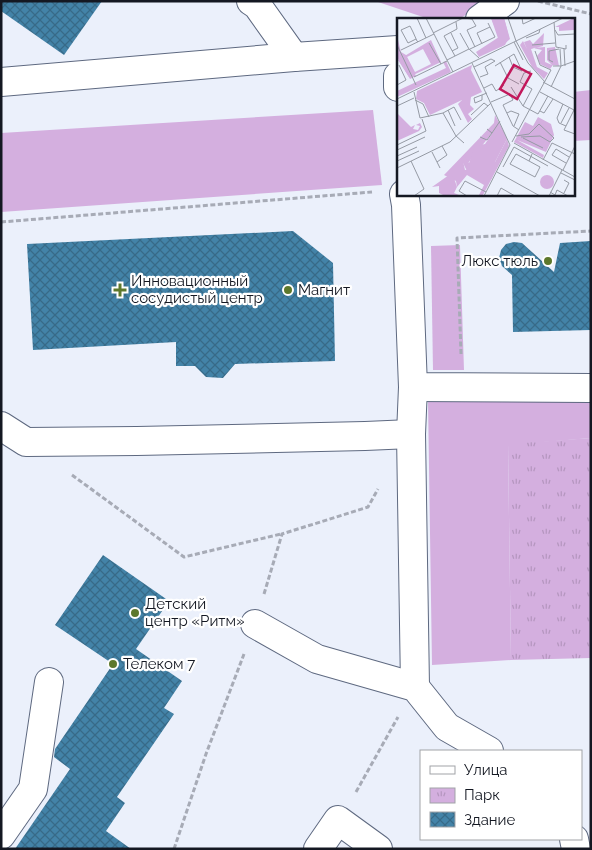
<svg xmlns="http://www.w3.org/2000/svg" width="592" height="850" font-family="Raleway,sans-serif">
  <defs>
    <pattern id="park-tufts" width="24" height="20" patternUnits="userSpaceOnUse" patternTransform="scale(1.25)"><rect width="24" height="20" fill="#d4afdf"/><path d="M3 7l-1-3M5 7V3M7 7l1-3M15 17l-1-3M17 17v-4M19 17l1-3" fill="none" stroke="#b596bf"/></pattern>
    <pattern id="building-cross-hatch" width="8" height="8" patternUnits="userSpaceOnUse" patternTransform="scale(1.25)"><rect width="8" height="8" fill="#4383a8"/><path d="M0 0l8 8M0 8l8-8" fill="none" stroke="#376a88"/></pattern>
  </defs>
  <rect width="100%" height="100%" fill="#ebf0fb"/>
  <g fill="#d4afdf">
    <polygon points="375,1 488,1 459,19 429,19"/>
    <polygon points="591,90 591,140 573,141 573,92"/>
    <polygon points="373,110 382,185 1,212 1,133"/>
    <polygon points="460,245 464,370 433,370 431,246"/>
    <polygon points="591,395 591,438 508,445 511,660 432,665 428,400"/>
  </g>
  <polygon fill="url(#park-tufts)" points="591,438 591,658 511,660 508,444"/>
  <g fill="url(#building-cross-hatch)">
    <polygon points="1,1 102,1 64,55 1,11"/>
    <polygon points="293,231 333,263 335,361 235,364 223,378 206,377 195,366 176,366 176,342 33,350 27,244"/>
    <polygon points="591,241 591,330 513,332 512,275 502,266 499,258 501,250 506,244 514,242 522,243 554,272 560,243"/>
    <polygon points="103,555 169,601 136,649 182,681 164,708 174,714 117,797 125,803 106,831 131,849 15,849 70,769 54,757 55,749 113,664 55,625"/>
  </g>
  <g fill="none" stroke-linecap="round" stroke-linejoin="round">
    <defs>
      <g id="minor">
        <polyline points="251,1 257,5 294,57"/>
        <polyline points="480,19 505,1"/>
        <polyline points="398,76 398,87"/>
        <polyline points="1,82 294,57 398,50"/>
        <polyline points="404,194 406,205 413,387 591,388"/>
        <polyline points="413,387 411,434 415,687"/>
        <polyline points="1,426 26,442 137,441 365,436 411,434"/>
        <polyline points="255,624 317,659 415,687 447,727 489,751"/>
        <polyline points="1,835 33,789 49,682"/>
        <polyline points="574,839 576,849"/>
        <polyline points="318,849 338,820 378,849"/>
      </g>
    </defs>
    <use href="#minor" stroke="#5e6980" stroke-width="30"/>
    <g stroke="#a7abb6" stroke-width="3" stroke-dasharray="5 2.5" stroke-linecap="butt">
      <polyline points="538,1 591,14"/>
      <polyline points="1,222 372,192"/>
      <polyline points="461,354 457,238 591,231"/>
      <polyline points="72,475 184,557 281,534"/>
      <polyline points="264,594 282,534 368,507 378,489"/>
      <polyline points="356,792 398,717"/>
      <polyline points="174,849 206,754 244,654"/>
    </g>
    <use href="#minor" stroke="#fff" stroke-width="28"/>
  </g>
  <g fill="#5d782c" stroke="#fff" stroke-width="2">
    <circle cx="548" cy="261" r="5"/>
    <path d="M117.5 282.5h5v5h5v5h-5v5h-5v-5h-5v-5h5z"/>
    <circle cx="288" cy="290" r="5"/>
    <circle cx="135" cy="613" r="5"/>
    <circle cx="113" cy="664" r="5"/>
  </g>
  <g text-anchor="middle" dominant-baseline="central" stroke-width="4.5" stroke-linejoin="round" paint-order="stroke">
    <g font-size="15" fill="#141822" stroke="#fff" text-anchor="start">
      <text x="538" y="261" text-anchor="end">Люкс тюль</text>
      <text x="131" y="281">Инновационный<tspan x="131" dy="17">сосудистый центр</tspan></text>
      <text x="298" y="290">Магнит</text>
      <text x="145" y="604">Детский<tspan x="145" dy="17">центр «Ритм»</tspan></text>
      <text x="123" y="664">Телеком 7</text>
    </g>
  </g>
  <g transform="translate(397 18)">
    <rect width="178" height="178" fill="#ebf0fb"/>
    <path d="M94,0H107L112,19L108,27L82,39L79,34L102,19ZM147,15L146,28L134,31L140,49L151,55L147,61L135,49L123,27L126,23L130,31L127,24L133,22L136,26ZM34,22L44,44L12,59L1,42ZM26,31L34,46L18,54L10,39ZM148,29V44L155,47L150,42V30L158,29L162,48L156,47L153,51L143,46L140,38L145,32L136,30ZM49,43L54,54L0,79V73L49,50L46,44ZM75,47L74,52L85,74L74,79L73,87L77,91L71,96L75,101L71,105L61,86L65,82L33,97L27,85L19,81L20,73ZM98,97L106,112L100,109L71,145L66,143L68,152L98,144L110,121L112,128L86,177H82L87,167L70,157L60,169L59,163L47,157L97,105ZM141,99L154,106L157,117L149,134L120,122L147,137L146,140L117,124L128,104L136,108Z" fill="#d4afdf" fill-rule="evenodd"/>
    <path d="M0,95L14,109L18,107L16,111L21,112L23,108L19,107L23,105L25,109L22,113L0,123ZM100,108L106,112L110,121L98,144L95,160L90,166L71,155L64,141L68,139L72,145L78,128L88,126ZM52,157L57,160L60,169L57,175L62,177H46L42,175V168L35,169Z" fill="#d4afdf"/>
    <path d="M94,0H107L113,21L104,29ZM177,0V12L162,13V9H158ZM0,18L4,34L9,37L19,58L13,61L0,39ZM143 164a7 7 0 1 1 14 0a7 7 0 1 1-14 0Z" fill="#d4afdf"/>
    <path fill="none" stroke="#959aa4" stroke-width="1" d="M20,0L29,20M29,0L56,54M125,0L126,6L139,0M157,4L159,29L169,31V27M158,12L161,17L178,16M36,15L66,0L75,1L79,8L70,12L78,29M54,15L61,30L55,33M63,15L72,31M129,20L142,15L143,11M19,21L11,25L4,12L13,8L16,14L20,23L21,24M117,24L126,42M32,25L44,46M85,26L80,15L93,9M0,27L19,67M135,27L158,25M73,31L98,19L91,5M167,31L168,48M4,32L37,16M58,38L47,18L60,11L59,4M112,39L116,49L125,53M50,42L72,31L82,40M103,44L111,60L122,66M156,44L152,42V33L162,31M75,45L113,127L87,178M98,48L117,36L125,53M156,48H164L163,31M77,49L94,41L98,43L88,49L91,56L83,59M134,53L127,55L123,64L135,71L126,88L141,96L151,78M17,59L50,43M146,64L178,81M148,64L131,45L119,23L166,0M0,67L9,62L2,47M114,69L126,88M154,69L164,48L178,43M87,70L95,66L99,73L107,67M17,74L23,100L46,95L59,118L67,125M143,74L177,92M85,77V82L78,85L77,80L90,75M0,81L119,23L111,0M18,82L26,86L32,99M94,84L113,76L116,82L106,87L116,108L122,112M166,86L160,100L162,105L169,108M0,88L17,80M51,92L58,108M177,92L167,112L178,116M143,93L147,95L156,81M46,95L57,89L64,102M110,95L114,93L122,96L117,108M74,97L87,85L91,88M164,105L172,90M90,111L95,115L103,103M119,118L132,116L142,106L157,120L153,124L143,118L124,119M83,119L90,122L95,115M126,120L146,130M115,124L154,52L143,47L138,33M117,125L178,159M0,127L29,113L25,101M0,132L28,119M35,134L43,150M0,138L20,129M146,142L155,125L178,136M0,143L22,133M14,143L27,171L17,178M132,143L143,149L138,159L113,146L119,136L132,143L135,136M40,144L50,137L45,128M169,145L155,137L159,131L172,139M106,149L117,129L151,148M0,150L53,124L94,85M166,152L178,128M100,154L143,178M164,155L178,162M167,162L172,165L167,175M153,174L158,177L160,172L171,178M70,178L62,173L68,163L89,174M100,178L104,170L118,178M152,178L165,152"/>
    <path fill="#c2185b" fill-opacity="0.15" stroke="#c2185b" stroke-width="2.5" d="M117,47L134,56L120,81L103,71Z"/>
    <rect width="178" height="178" fill="none" stroke="#141822" stroke-width="2.5"/>
  </g>
  <rect width="592" height="850" fill="none" stroke="#141822" stroke-width="5"/>
  <rect x="420" y="750" width="162" height="90" fill="#ffffff" stroke="#a1a3a7"/>
  <rect x="430" y="766" width="25" height="8" fill="#ffffff" stroke="#a1a3a7"/>
  <text x="464" y="775" font-size="15" fill="#141822">Улица</text>
  <rect x="430" y="788" width="25" height="15" fill="url(#park-tufts)" stroke="#a1a3a7"/>
  <text x="464" y="800" font-size="15" fill="#141822">Парк</text>
  <rect x="430" y="812" width="25" height="15" fill="url(#building-cross-hatch)" stroke="#a1a3a7"/>
  <text x="464" y="825" font-size="15" fill="#141822">Здание</text>
</svg>
